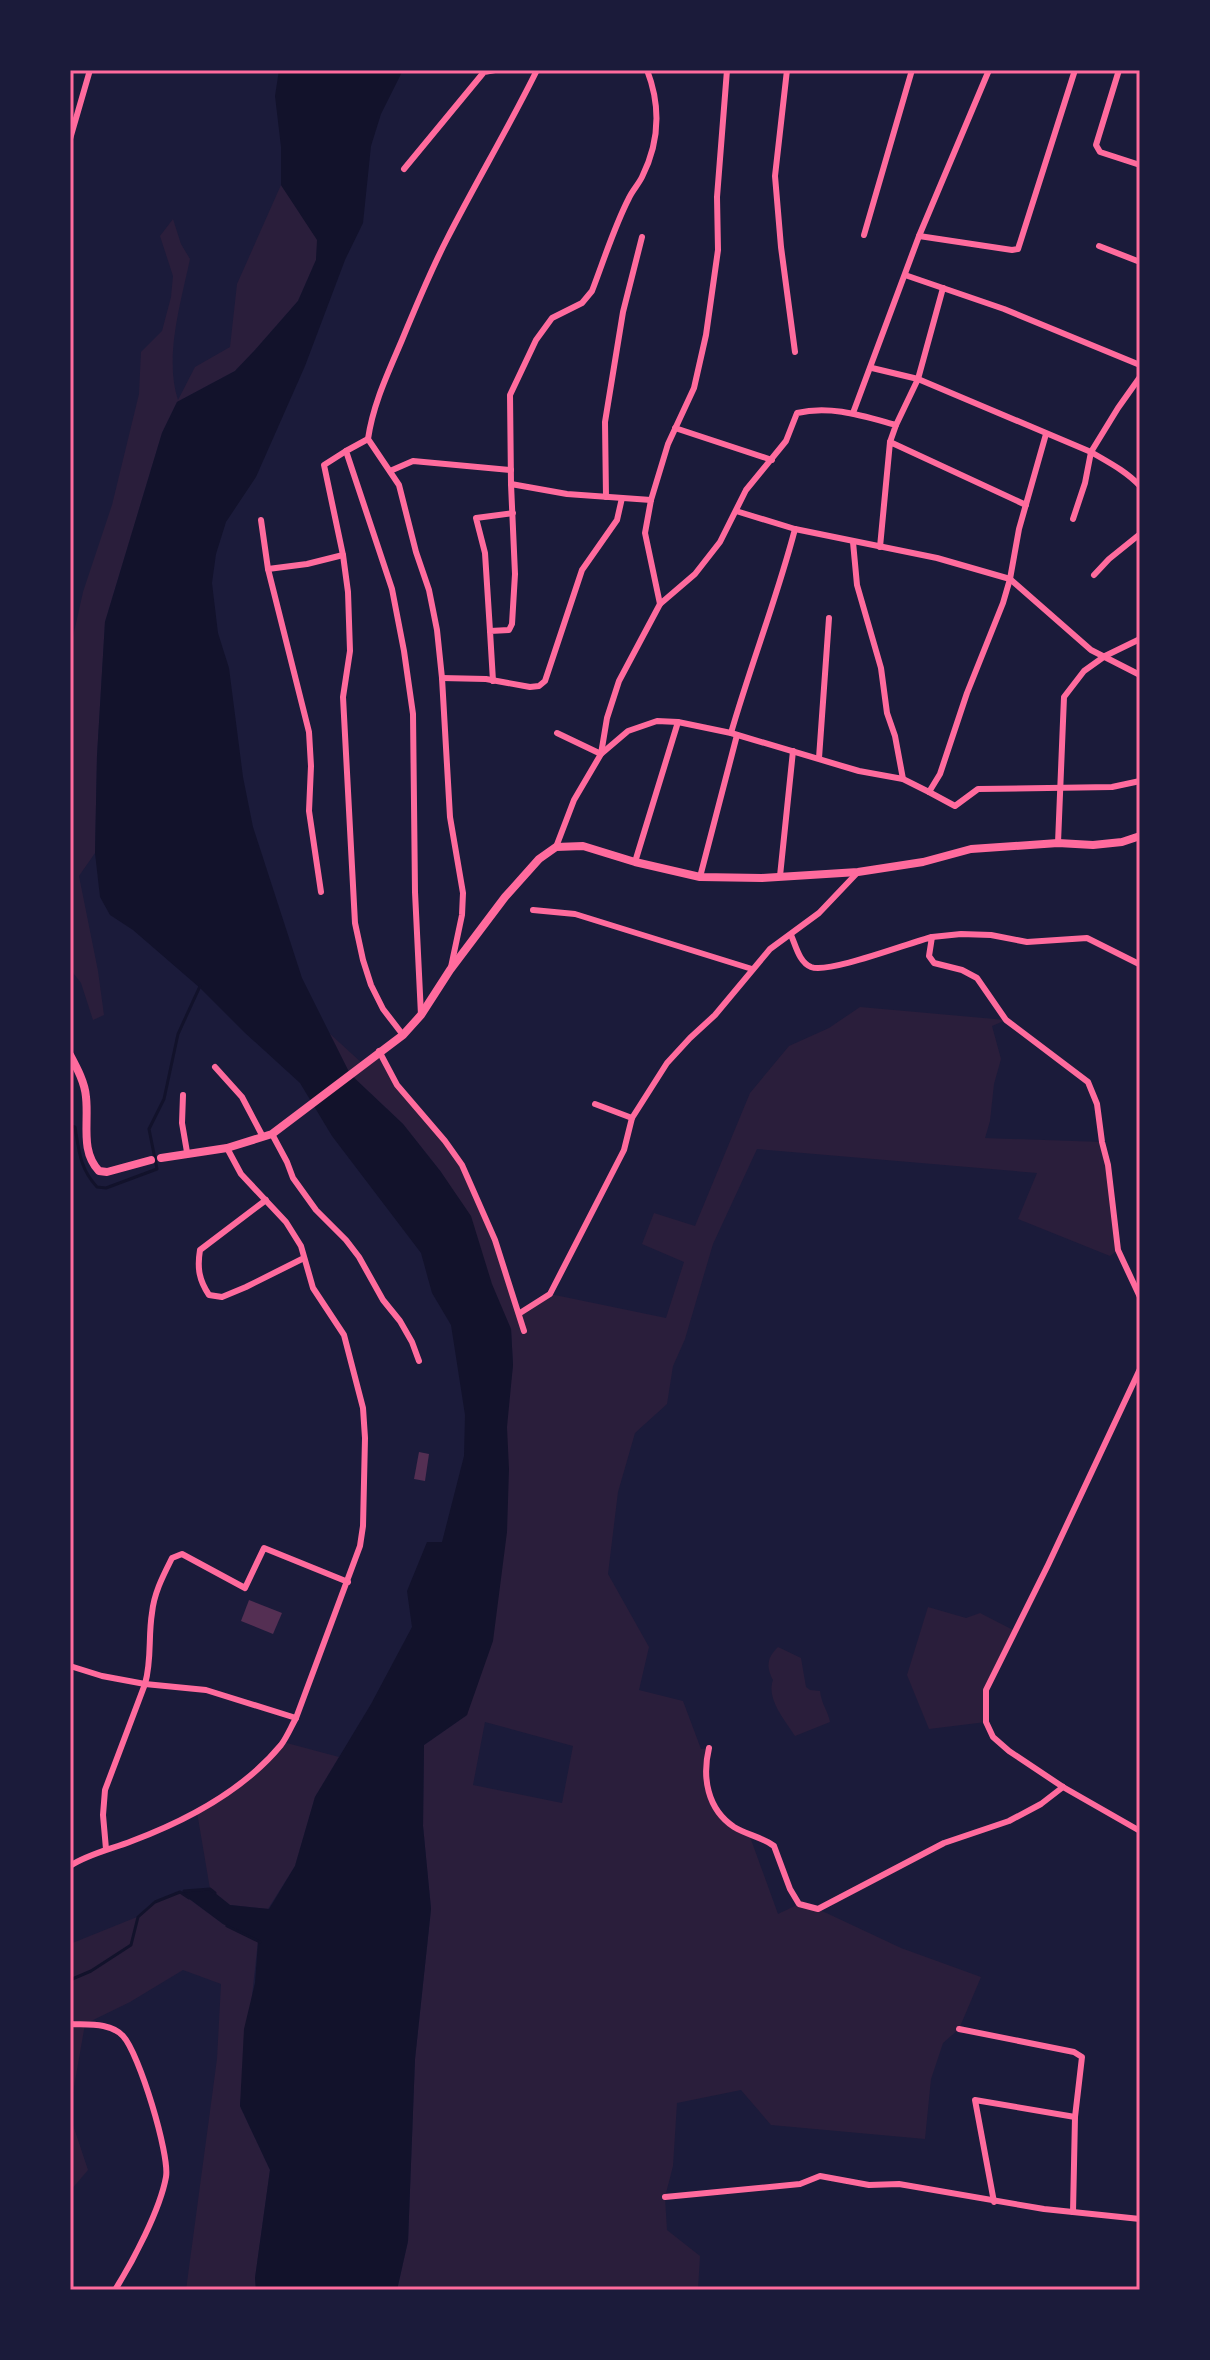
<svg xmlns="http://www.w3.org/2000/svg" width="1210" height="2360" font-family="Manrope,sans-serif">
  <rect width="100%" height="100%" fill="#1b1b3a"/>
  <g fill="#2a1e3b" fill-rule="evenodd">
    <path d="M281,185L318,240L316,260L298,301L255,350L235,371L177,402L162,433L105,622L97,756L95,853L79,876L98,971L104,1015L93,1020L81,983L70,969V650L83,592L112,505L139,394L141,352L162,331L171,297L173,276L160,236L173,219L181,244L190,259C181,302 164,358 178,400L195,367L230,347L237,284Z"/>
    <path d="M860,1007L1006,1020L992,1026L1001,1059L994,1084L990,1121L985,1138L1102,1142L1118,1250L1110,1256L1018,1219L1037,1173L757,1149L713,1244L685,1339L673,1366L667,1404L635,1433L618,1492L608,1574L649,1647L639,1690L683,1701L701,1749L709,1748L710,1797L733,1826L749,1834L778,1914L799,1904L820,1910L901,1948L981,1977L959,2029L943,2043L931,2079L925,2139L771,2125L741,2090L677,2103L673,2166L665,2197L667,2230L700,2256L698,2290H397L408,2241L415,2059L431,1909L423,1826L424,1745L467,1715L513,1365L511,1329L441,1172L403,1124L350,1074L329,1033L363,1064L379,1051L397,1085L462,1165L520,1313L550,1294L666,1318L684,1262L642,1244L654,1213L695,1226L750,1093L789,1046L829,1028ZM485,1722L573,1746L562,1803L473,1785Z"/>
    <polygon points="928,1607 966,1618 980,1613 1015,1631 986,1690 986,1722 929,1729 907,1675"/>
    <path d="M778,1647L801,1658L806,1687L810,1690L820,1691C821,1703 828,1711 830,1722L795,1736C785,1720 766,1699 773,1680C766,1666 767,1658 778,1647Z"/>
    <polygon points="283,1742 339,1757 315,1797 295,1866 268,1909 230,1905 210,1889 197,1812 229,1793"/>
    <polygon points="180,1892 223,1924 258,1941 240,2106 270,2170 255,2278 256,2290 186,2290 217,2059 221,1984 183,1970 130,2002 85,2024 70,2110 70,1944 137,1917 155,1902"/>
    <polygon points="70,2116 88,2170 70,2191"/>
  </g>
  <polygon fill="#12122b" points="279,70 403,70 381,114 371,146 363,223 345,260 305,366 256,477 226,522 216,554 212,583 218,633 229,668 243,777 253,827 302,978 350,1074 403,1124 441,1172 471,1216 492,1284 511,1329 513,1365 507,1427 509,1469 507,1532 493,1641 467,1715 424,1745 423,1826 431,1909 415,2059 408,2241 397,2290 256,2290 255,2278 270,2170 240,2106 244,2029 255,1983 258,1942 223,1924 180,1892 210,1889 230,1905 269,1909 295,1866 315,1797 371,1704 412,1627 407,1591 427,1542 442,1542 464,1456 465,1415 451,1325 432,1293 421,1253 332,1136 300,1083 244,1032 200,988 133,930 110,915 100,897 95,853 97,756 105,622 162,433 177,402 235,371 255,350 298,301 316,260 317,240 281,185 281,147 275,96"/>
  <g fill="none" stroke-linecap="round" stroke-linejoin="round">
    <g stroke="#12122b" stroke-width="3">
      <path d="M70,1126L75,1127C79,1151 80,1169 97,1187L106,1188L157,1169L149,1129L164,1099L178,1034L200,986"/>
      <polyline points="184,1891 210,1889 215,1893"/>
      <polyline points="227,1926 260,1942"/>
      <polyline points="70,1980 91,1971 131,1945 138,1917 155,1902 180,1892 189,1898"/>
    </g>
  </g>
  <g fill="#542f53">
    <polygon points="419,1452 429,1454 425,1481 414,1479"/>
    <polygon points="249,1600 282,1613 273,1634 241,1621"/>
  </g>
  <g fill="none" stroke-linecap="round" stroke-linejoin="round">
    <g stroke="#ff6b9d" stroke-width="6">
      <polyline points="787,70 775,176 781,247 795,352"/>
      <polyline points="1119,70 1096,145 1100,152 1140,165"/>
      <polyline points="70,139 90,70"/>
      <polyline points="404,169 484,72 495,70"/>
      <polyline points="864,235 912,70"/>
      <polyline points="919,236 1012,250 1018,249 1075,70"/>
      <polyline points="1099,246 1140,262"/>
      <polyline points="905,275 1004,309 1140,365"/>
      <path d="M872,368L918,379L1091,452C1108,462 1126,471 1140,486"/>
      <polyline points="853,413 919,236 989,70"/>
      <polyline points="896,425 918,379 943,288"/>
      <polyline points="675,428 772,460"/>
      <polyline points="368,439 346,451 392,589 404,651 413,714 415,892 421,1015"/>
      <polyline points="346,451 324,465 343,555 348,592 350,651 343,697 355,923 363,960 371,985 383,1009 403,1035"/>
      <polyline points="390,471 413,461 511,470"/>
      <path d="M511,484L510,395L536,340L552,318L582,303L592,291C604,260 614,227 629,198C632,191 638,185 642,177C659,143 661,106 647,70"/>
      <polyline points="606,497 605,422 623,312 642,237"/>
      <polyline points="736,511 795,529 937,558 1010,579 1091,650 1140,675"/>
      <polyline points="1073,519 1085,483 1091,452 1118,408 1140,377"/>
      <polyline points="261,520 268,569 309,732 311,766 309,811 321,892"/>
      <polyline points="853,542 857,585 881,668 887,713 895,736 903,779"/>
      <polyline points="880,547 890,442 1026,505"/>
      <polyline points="268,569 307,564 343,555"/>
      <polyline points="1094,575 1109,559 1140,534"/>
      <polyline points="660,604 645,533 651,500 668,444 694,388 706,335 718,250 717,197 727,70"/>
      <polyline points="490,631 485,553 476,518 513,513"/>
      <polyline points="442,678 486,679 530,687 539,686 545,681 582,570 617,520 622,498"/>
      <polyline points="493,681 490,631 509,630 512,624 515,574 511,484 567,494 651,500"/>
      <path d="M557,733L601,754L607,718L619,681L660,604L695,574L720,542L746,490L786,441L797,413C831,405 863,416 896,425L890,442"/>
      <path d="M731,733C751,664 777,598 795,529"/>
      <polyline points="819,758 829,618"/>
      <polyline points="929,792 955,806 978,789 1112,787 1140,781"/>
      <polyline points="1058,843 1064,697 1084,671 1105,656 1140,639"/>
      <polyline points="556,847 574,800 601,754 628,731 657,721 678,722 731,733 859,771 903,779 929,792 940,774 967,693 1003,603 1010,579 1019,529 1046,434"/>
      <polyline points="635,862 678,722"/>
      <polyline points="780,876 793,751"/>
      <polyline points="700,877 737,735"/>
      <polyline points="533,910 575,914 752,969"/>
      <path d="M791,935C796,946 799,962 811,967C829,974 908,943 932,937L929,956L934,963L962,970L977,978L1006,1020L1088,1082L1097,1104L1102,1142L1108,1165L1118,1250L1140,1297"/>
      <polyline points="932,937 961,934 991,935 1027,942 1087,938 1139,964 1140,960"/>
      <path d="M451,967L462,915L463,893L450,817L442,678L437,630L429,590L416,552L399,485L368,439C373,404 388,373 402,340C416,306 430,272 447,239C476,182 509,127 537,70"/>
      <polyline points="379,1051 397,1085 445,1141 462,1165 495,1240 524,1331"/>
      <polyline points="215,1067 242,1097 263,1137"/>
      <polyline points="183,1095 182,1123 187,1152"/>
      <polyline points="595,1104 632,1118"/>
      <polyline points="272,1134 287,1162 293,1178 316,1210 346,1240 359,1257 383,1300 400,1321 412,1342 419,1361"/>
      <path d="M266,1200L200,1250C197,1268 199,1280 209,1295L222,1297L246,1287L304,1258"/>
      <polyline points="520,1313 550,1294 624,1150 632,1118 667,1063 690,1038 715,1015 770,949 819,913 858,872"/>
      <polyline points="1140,1369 1048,1565 986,1690 986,1722 993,1737 1009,1751 1063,1787 1140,1831"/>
      <polyline points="70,1666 102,1676 145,1684 206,1690 296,1718"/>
      <path d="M709,1748C702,1777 707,1809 734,1827C747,1835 762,1837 774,1846L790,1889L799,1904L818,1909L944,1843L1009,1821L1041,1804L1063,1787"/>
      <path d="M106,1849L103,1815L105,1790L145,1684C152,1660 148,1637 152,1613C154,1593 163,1576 172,1558L182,1554L245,1588L264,1548L348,1582"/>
      <path d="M70,1866C88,1854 112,1849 132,1841C188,1820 243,1791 281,1745C287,1737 291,1727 296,1718L360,1546L363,1526L365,1438L363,1408L344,1335L313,1288L301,1246L286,1222L241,1174L227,1148"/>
      <path d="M70,2024C87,2025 110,2022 123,2036C139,2053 170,2155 166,2177C160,2210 133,2261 115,2290"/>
      <polyline points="959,2029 1074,2052 1082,2057 1075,2117 1073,2212"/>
      <polyline points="665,2197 800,2184 820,2176 869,2185 899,2184 1044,2209 1140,2219"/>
      <polyline points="994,2202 975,2100 1075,2117"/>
    </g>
    <g stroke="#ff6b9d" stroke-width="8">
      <path d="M70,1055C77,1068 85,1083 86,1097C89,1123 80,1151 99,1171L107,1172L151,1160"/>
      <polyline points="161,1158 227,1148 272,1134 403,1035 421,1015 450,970 505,897 539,859 556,847 583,846 635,862 700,877 762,878 858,872 923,862 971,849 1058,843 1093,845 1122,842 1140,836"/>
    </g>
  </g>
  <rect width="1210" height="2360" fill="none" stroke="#1b1b3a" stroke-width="144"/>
  <rect x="72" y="72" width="1066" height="2216" fill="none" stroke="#ff6b9d" stroke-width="3"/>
</svg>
